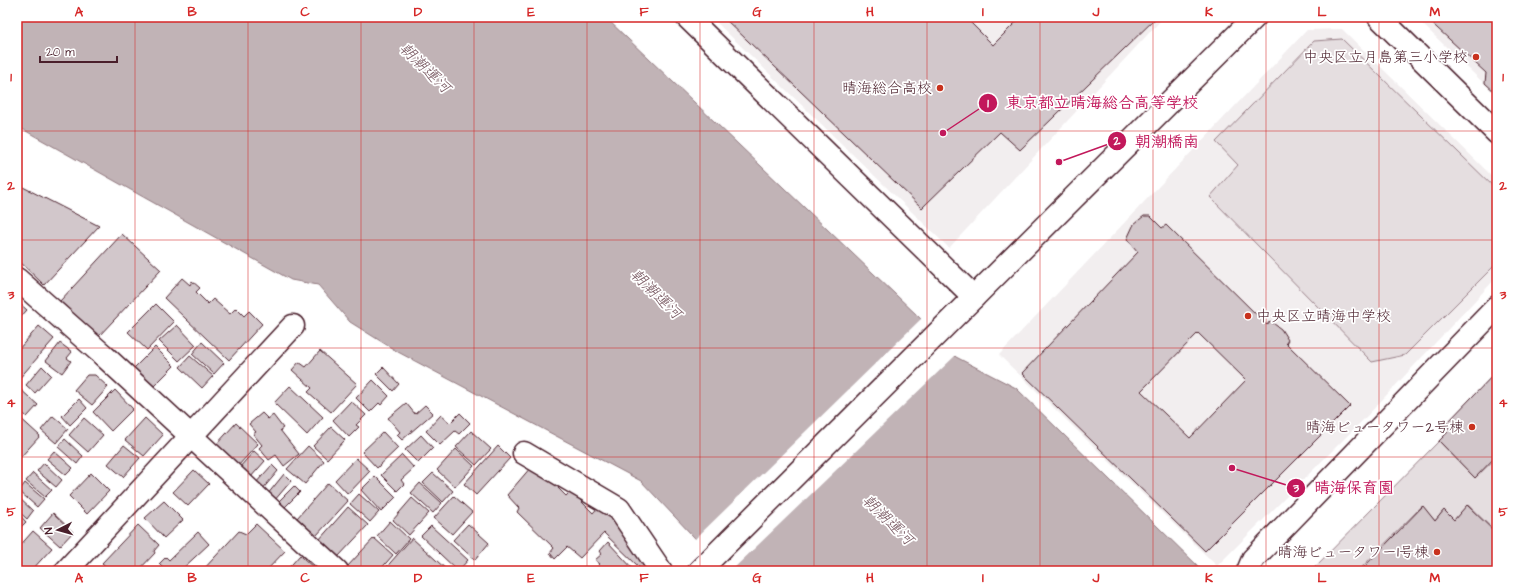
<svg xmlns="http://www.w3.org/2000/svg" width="1514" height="588" font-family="'Architects Daughter','Klee One',sans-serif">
  <rect width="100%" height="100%" fill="#fff"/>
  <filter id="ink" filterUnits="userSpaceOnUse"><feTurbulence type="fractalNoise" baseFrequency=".025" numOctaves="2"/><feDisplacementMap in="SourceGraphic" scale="8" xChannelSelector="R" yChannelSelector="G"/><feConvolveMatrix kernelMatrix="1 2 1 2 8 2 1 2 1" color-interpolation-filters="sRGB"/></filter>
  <g filter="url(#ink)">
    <g fill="#f2eeef">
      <polygon points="711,17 1164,17 949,248"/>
      <polygon points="1415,17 1497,17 1497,96"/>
      <polygon points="1342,29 1497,181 1497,277 1367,416 1217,566 999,355 1307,30"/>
    </g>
    <g fill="#e5dee0" stroke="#987e86">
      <polygon points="1342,39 1497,190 1497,263 1405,355 1372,362 1210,197 1238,165 1216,142 1314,41"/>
      <polygon points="1439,441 1475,478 1497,457 1497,533 1468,505 1454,520 1444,510 1435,521 1422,506 1358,571 1311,571"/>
    </g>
    <polygon fill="#c1b3b6" stroke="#91787e" points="17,17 605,17 918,316 956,357 1016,388 1203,571 726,571 641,481 398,352 350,322 318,285 291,280 17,126"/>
    <polygon fill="#fff" points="922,318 956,355 731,571 723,571 694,540"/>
    <g fill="#d2c7cb" stroke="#4a1f2b" fill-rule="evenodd">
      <polygon points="723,17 965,17 993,45 1021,17 1157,17 1020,150 1000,132 922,208"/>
      <polygon points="1425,17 1497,17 1497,94 1485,83 1486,73"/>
      <polygon points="19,185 99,226 44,285 17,259 17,186"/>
      <path d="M1144,216H1150L1162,228L1166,225L1267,325L1270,321L1281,329L1288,340L1286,343L1350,406L1205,551L1022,373L1138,252L1127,239L1134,224ZM1198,333L1246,380L1190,438L1141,391Z"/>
      <polygon points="122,234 161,270 98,337 60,301"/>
      <polygon points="182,278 190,285 192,281 200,288 196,292 208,304 213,299 230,314 236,308 244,316 249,311 262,324 229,360 164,298"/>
      <polygon points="17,301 27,310 17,321"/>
      <polygon points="156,304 174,322 147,350 128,332"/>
      <polygon points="177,325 196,345 179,361 159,341"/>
      <polygon points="39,326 54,339 17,381 17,351"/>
      <polygon points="202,342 224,363 214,374 192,354"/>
      <polygon points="60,343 72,352 67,358 71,361 62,373 46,361"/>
      <polygon points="155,347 174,366 152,388 133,369"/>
      <polygon points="320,351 357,384 331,412 308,392 312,388 292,370 299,362 306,367"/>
      <polygon points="190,356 213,376 202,388 180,367"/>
      <polygon points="42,366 51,375 35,393 26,385"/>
      <polygon points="383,367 399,384 393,391 376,374"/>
      <polygon points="1497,371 1497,455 1475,478 1439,441 1450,430 1446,424"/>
      <polygon points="87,375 95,375 108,387 92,405 74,390"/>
      <polygon points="373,380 389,396 381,405 379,403 370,412 356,398"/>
      <polygon points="290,386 323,417 307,435 274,403"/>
      <polygon points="20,389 38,405 27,417 17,408 17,393"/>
      <polygon points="115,390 133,409 111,431 93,412"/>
      <polygon points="79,399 87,408 70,425 62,416"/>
      <polygon points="351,401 366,415 356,425 359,427 349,437 333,420"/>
      <polygon points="406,403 415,414 425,405 433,413 402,440 397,435 400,432 388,418"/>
      <polygon points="262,413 268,419 273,415 283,428 280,430 299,454 284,466 276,455 269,460 259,448 262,445 253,434 256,432 249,424"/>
      <polygon points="460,413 470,423 459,434 455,431 440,445 426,431 441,415 450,423"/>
      <polygon points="17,415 40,436 17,461"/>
      <polygon points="53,416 68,429 56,443 41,430"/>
      <polygon points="84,418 103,435 88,452 69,435"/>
      <polygon points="145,418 163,435 144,456 125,440"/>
      <polygon points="236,423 258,444 237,467 215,446"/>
      <polygon points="331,427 345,440 327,459 313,446"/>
      <polygon points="471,431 491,449 476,465 456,447"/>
      <polygon points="383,432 398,448 377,468 362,452"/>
      <polygon points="421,435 433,448 418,463 405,450"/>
      <polygon points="65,439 83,456 77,464 58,447"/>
      <polygon points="124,445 140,458 123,477 108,464"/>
      <polygon points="308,446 324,461 305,484 287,469"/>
      <polygon points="498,446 510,458 476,495 464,484"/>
      <polygon points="456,449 474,466 455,487 437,470"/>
      <polygon points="54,451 73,468 66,475 47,459"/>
      <polygon points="254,451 265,461 250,478 239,468"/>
      <polygon points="402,455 414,468 401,480 404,484 397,491 381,475"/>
      <polygon points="356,458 370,471 348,494 335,480"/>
      <polygon points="44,463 62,480 56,487 37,471"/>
      <polygon points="272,465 278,471 261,491 254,485"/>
      <polygon points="531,467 563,483 558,488 566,496 571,491 593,513 600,505 653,561 644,569 640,568 604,533 580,558 567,547 555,559 550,553 554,548 517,512 519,508 507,495"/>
      <polygon points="194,470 209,484 188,506 173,492"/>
      <polygon points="33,473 52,490 45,497 26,481"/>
      <polygon points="91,473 109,491 87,514 69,496"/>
      <polygon points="433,473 453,491 443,502 423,483"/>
      <polygon points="284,474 291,481 274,501 267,495"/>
      <polygon points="375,476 396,497 381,512 361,490"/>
      <polygon points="25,483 44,499 37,507 19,491"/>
      <polygon points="328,483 348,501 316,536 297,518"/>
      <polygon points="420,483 442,503 433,513 411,493"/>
      <polygon points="294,486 300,492 282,510 276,504"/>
      <polygon points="359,494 379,512 370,522 350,504"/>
      <polygon points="17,496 33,511 27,519 17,510"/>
      <polygon points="454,496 472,512 452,534 434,518"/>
      <polygon points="412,498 429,513 409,535 393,520"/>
      <polygon points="164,501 183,520 164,538 145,518"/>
      <polygon points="1467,505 1497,534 1497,571 1360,571 1423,506 1435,521 1444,510 1454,520"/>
      <polygon points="348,507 368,525 338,557 319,540"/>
      <polygon points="17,512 26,522 17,531"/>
      <polygon points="53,513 73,532 60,546 40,528"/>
      <polygon points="390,521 409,539 396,554 377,536"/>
      <polygon points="256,524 285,551 266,571 202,571 239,531 246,534"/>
      <polygon points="468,524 489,543 475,560 453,540"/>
      <polygon points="138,525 159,545 154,551 155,553 138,571 111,571 102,563"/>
      <polygon points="431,526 468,560 458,571 421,536"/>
      <polygon points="33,531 52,548 31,571 24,571 17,564 17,549"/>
      <polygon points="198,532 209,544 180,571 166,571 159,564 166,557 169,560"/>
      <polygon points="374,538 393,555 379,571 350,571 346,568"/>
      <polygon points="412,538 448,571 383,571"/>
      <polygon points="608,542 635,571 593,571 600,564 595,560 602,554 600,551"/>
      <polygon points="300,555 317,571 286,571"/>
    </g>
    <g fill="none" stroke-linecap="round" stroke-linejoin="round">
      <defs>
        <g id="minor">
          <polyline points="687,17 974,297"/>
          <polyline points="1379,17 1497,133"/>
          <polyline points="17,279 102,354 337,571"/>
          <polyline points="524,453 619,509 661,571"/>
          <polyline points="66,571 293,326"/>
          <polyline points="699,571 1255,17"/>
          <polyline points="1248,571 1253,559 1497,307"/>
        </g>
      </defs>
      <use href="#minor" stroke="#4a1f2b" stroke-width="25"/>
      <use href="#minor" stroke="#fff" stroke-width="22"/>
    </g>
  </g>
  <path fill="none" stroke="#d62828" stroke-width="1" stroke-opacity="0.55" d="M135,17V571M248,17V571M361,17V571M474,17V571M587,17V571M700,17V571M814,17V571M927,17V571M1040,17V571M1153,17V571M1266,17V571M1379,17V571M17,131H1497M17,240H1497M17,348H1497M17,457H1497"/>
  <g fill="#c8321e" stroke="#fff" stroke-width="1.5">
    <circle cx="1476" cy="57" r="4"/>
    <circle cx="940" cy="88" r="4"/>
    <circle cx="1248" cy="316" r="4"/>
    <circle cx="1472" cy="427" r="4"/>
    <circle cx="1437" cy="552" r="4"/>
  </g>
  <g text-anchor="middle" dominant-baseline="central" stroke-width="3.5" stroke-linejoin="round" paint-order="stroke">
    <g font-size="15" fill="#4a1f2b" stroke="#fff" text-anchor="end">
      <text x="1468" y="57">中央区立月島第三小学校</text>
      <text x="932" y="88">晴海総合高校</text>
      <text x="1256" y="316" text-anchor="start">中央区立晴海中学校</text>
      <text x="1464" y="427">晴海ビュータワー2号棟</text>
      <text x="1429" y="552">晴海ビュータワー1号棟</text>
    </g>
    <g font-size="16" font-style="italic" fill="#74535c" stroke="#fff">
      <text transform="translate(425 68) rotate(44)">朝潮運河</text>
      <text transform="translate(656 294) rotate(44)">朝潮運河</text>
      <text transform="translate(888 520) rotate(44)">朝潮運河</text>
    </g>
  </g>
  <path fill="none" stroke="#c2185b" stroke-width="1.5" d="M943 133L988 103M1059 162L1117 141M1232 468L1296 488"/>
  <g fill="#c2185b" stroke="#fff" stroke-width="1.5">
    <circle cx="943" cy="133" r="4"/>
    <circle cx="1059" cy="162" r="4"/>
    <circle cx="1232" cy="468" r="4"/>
    <circle cx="988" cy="103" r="10"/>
    <circle cx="1117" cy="141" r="10"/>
    <circle cx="1296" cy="488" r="10"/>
  </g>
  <g font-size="12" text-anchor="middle" font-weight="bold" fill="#fff">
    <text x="988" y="107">1</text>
    <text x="1117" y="145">2</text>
    <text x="1296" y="492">3</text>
  </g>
  <g font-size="16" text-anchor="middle" font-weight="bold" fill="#c2185b" stroke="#fff" stroke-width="3.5" stroke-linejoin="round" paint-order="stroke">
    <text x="1102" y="108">東京都立晴海総合高等学校</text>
    <text x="1167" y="147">朝潮橋南</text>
    <text x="1354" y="493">晴海保育園</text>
  </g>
  <rect width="1514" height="588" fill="none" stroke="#fff" stroke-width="44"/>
  <g transform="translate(58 530) rotate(264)" stroke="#ffffff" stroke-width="3" paint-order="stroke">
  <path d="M0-3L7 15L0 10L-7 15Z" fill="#4a1f2b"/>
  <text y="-6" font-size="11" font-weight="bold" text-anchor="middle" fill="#4a1f2b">N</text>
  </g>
  <path d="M40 56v6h77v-6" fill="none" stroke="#4a1f2b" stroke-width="2"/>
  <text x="46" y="56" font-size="12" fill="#4a1f2b" stroke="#ffffff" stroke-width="3" paint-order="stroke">20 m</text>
  <rect x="22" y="22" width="1470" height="544" fill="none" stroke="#d62828" stroke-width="1.5"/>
  <g font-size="13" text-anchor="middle" font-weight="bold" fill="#d62828">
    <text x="79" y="16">A</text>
    <text x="192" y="16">B</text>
    <text x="305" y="16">C</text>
    <text x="418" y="16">D</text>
    <text x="531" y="16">E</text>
    <text x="644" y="16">F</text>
    <text x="757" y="16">G</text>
    <text x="870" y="16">H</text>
    <text x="983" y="16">I</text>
    <text x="1096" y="16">J</text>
    <text x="1209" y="16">K</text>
    <text x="1322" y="16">L</text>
    <text x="1435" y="16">M</text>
    <text x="11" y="81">1</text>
    <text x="1503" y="81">1</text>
    <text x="11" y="190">2</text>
    <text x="1503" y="190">2</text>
    <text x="11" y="299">3</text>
    <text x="1503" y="299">3</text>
    <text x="11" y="407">4</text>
    <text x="1503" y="407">4</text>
    <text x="11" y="516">5</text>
    <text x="1503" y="516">5</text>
    <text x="79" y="582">A</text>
    <text x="192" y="582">B</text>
    <text x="305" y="582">C</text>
    <text x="418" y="582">D</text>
    <text x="531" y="582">E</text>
    <text x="644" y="582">F</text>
    <text x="757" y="582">G</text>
    <text x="870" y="582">H</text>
    <text x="983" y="582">I</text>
    <text x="1096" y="582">J</text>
    <text x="1209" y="582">K</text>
    <text x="1322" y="582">L</text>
    <text x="1435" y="582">M</text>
  </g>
</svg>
